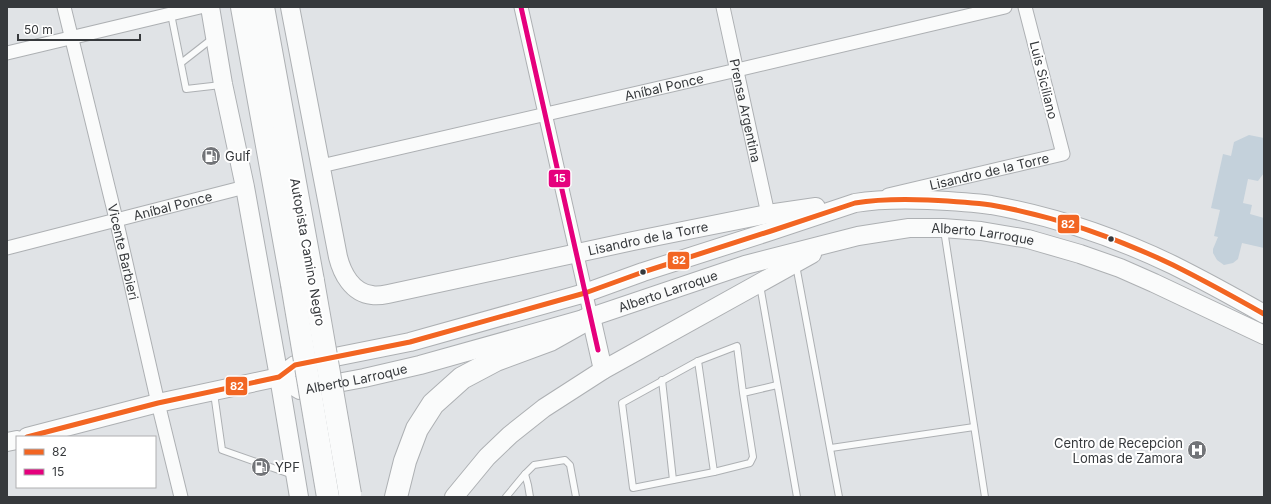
<svg xmlns="http://www.w3.org/2000/svg" width="1271" height="504" font-family="Inter,sans-serif">
  <rect width="100%" height="100%" fill="#e0e3e6"/>
  <polygon fill="#c4d1db" points="1249,135 1264,138 1264,173 1258,181 1248,179 1243,203 1252,205 1250,214 1264,218 1264,248 1242,243 1238,259 1233,263 1224,265 1217,260 1213,253 1213,249 1218,237 1214,236 1220,210 1211,208 1223,154 1231,156 1234,142"/>
  <g fill="none" stroke-linecap="round" stroke-linejoin="round">
    <defs>
      <g id="lane">
        <polyline points="171,14 186,89 221,85"/>
        <polyline points="181,63 213,38"/>
        <polyline points="944,230 985,497"/>
        <polyline points="796,265 839,497"/>
        <polyline points="760,285 797,497"/>
        <polyline points="698,361 714,472"/>
        <polyline points="662,380 673,480"/>
        <polyline points="214,393 222,450 293,475"/>
        <polyline points="743,393 753,457 750,463 714,472 633,488 622,403 698,361 737,346 743,393 777,385"/>
        <polyline points="831,448 974,427"/>
        <polyline points="506,497 525,474"/>
        <polyline points="530,497 528,485 525,474 534,465 565,460 570,465 576,497"/>
      </g>
      <g id="street">
        <path id="s1" d="M64,7L116,219L158,403L181,497"/>
        <polyline points="521,7 591,317"/>
        <path id="s2" d="M723,7L768,214"/>
        <polyline points="7,53 200,7"/>
        <path id="s3" d="M321,166L737,70L1005,7"/>
        <path id="s4" d="M888,195L1063,154L1025,7"/>
        <path id="s5" d="M7,248L245,187"/>
      </g>
      <g id="secondary">
        <polyline points="210,7 223,84 245,187 279,377 299,497"/>
        <path id="s6" d="M290,7L338,257C342,273 352,293 372,295C377,296 383,295 388,294L633,241L768,214L816,207"/>
        <polyline points="591,317 603,370"/>
        <path id="s7" d="M279,377L300,390L364,378L420,365L591,317L745,265L858,236L909,228H943L981,231L1028,239L1080,254L1120,268L1154,283L1264,335"/>
        <path d="M27,437L158,403L279,377L295,365L410,342L585,293L643,272L771,231L855,203C879,199 903,199 928,200C949,201 970,202 991,205C1053,216 1117,238 1173,265C1203,280 1234,297 1264,314"/>
        <polyline points="7,442 17,440"/>
        <polyline points="454,497 487,457 510,435 544,408 603,370 812,254"/>
      </g>
      <g id="highway">
        <polyline points="242,7 292,284"/>
        <polyline points="263,7 313,281"/>
        <polyline points="396,497 405,461 417,429 433,404 462,378 496,360 550,340 591,317"/>
      </g>
    </defs>
    <use href="#lane" stroke="#adb0b3" stroke-width="8"/>
    <use href="#street" stroke="#adb0b3" stroke-width="15"/>
    <use href="#secondary" stroke="#adb0b3" stroke-width="20"/>
    <use href="#highway" stroke="#adb0b3" stroke-width="24"/>
    <use href="#lane" stroke="#fafbfb" stroke-width="6"/>
    <use href="#street" stroke="#fafbfb" stroke-width="13"/>
    <use href="#secondary" stroke="#fafbfb" stroke-width="18"/>
    <use href="#highway" stroke="#fafbfb" stroke-width="22"/>
    <defs>
      <g id="highway-bridge">
        <polyline points="313,281 350,494"/>
        <polyline points="292,284 328,497"/>
      </g>
    </defs>
    <use href="#highway-bridge" stroke="#adb0b3" stroke-width="24" stroke-linecap="butt"/>
    <use href="#highway-bridge" stroke="#fafbfb" stroke-width="22"/>
    <defs>
      <path id="bus-1" d="M27,437L158,403L279,377L295,365L410,342L585,293L643,272L771,231L855,203C879,199 903,199 928,200C949,201 970,202 991,205C1053,216 1117,238 1173,265C1203,280 1234,297 1264,314"/>
      <polyline id="bus-2" points="521,7 598,350"/>
    </defs>
    <use href="#bus-1" stroke="#fff" stroke-width="8"/>
    <use href="#bus-2" stroke="#fff" stroke-width="8"/>
    <use href="#bus-1" stroke="#f26522" stroke-width="5"/>
    <use href="#bus-2" stroke="#e5007d" stroke-width="5"/>
  </g>
  <defs>
    <symbol id="fuel-disc" viewBox="-11 -11 22 22"><circle r="9.5" fill="#727478" stroke="#fff"/><path d="M-5.5-6h7V0h2V4h1.3V-2.5L3-4.5l.8-.8L6-3V5H2.5V1h-1V6h-7ZM-4.2-4.7v3.2H.2V-4.7Z" fill="#fff"/></symbol>
    <symbol id="hospital-disc" viewBox="-11 -11 22 22"><circle r="9.5" fill="#727478" stroke="#fff"/><path d="M-5-5h3v3.5h4V-5h3V5h-3V1.5h-4V5h-3Z" fill="#fff"/></symbol>
  </defs>
  <g fill-rule="evenodd">
    <use href="#fuel-disc" x="200" y="145" width="22" height="22"/>
    <use href="#hospital-disc" x="1186" y="439" width="22" height="22"/>
    <use href="#fuel-disc" x="250" y="456" width="22" height="22"/>
  </g>
  <g fill="#36393c" stroke="#fff" stroke-width="1.5">
    <circle cx="1111" cy="239" r="3.5"/>
    <circle cx="643" cy="272" r="3.5"/>
  </g>
  <g text-anchor="middle" dominant-baseline="central" stroke-width="4" stroke-linejoin="round" paint-order="stroke">
    <g font-size="13" fill="#36393c" stroke="#fff">
      <text transform="translate(1044 80) rotate(76)">Luis Siciliano</text>
      <text stroke="none"><textPath href="#s3" startOffset="352">Aníbal Ponce</textPath></text>
      <text stroke="none"><textPath href="#s2" startOffset="106">Prensa Argentina</textPath></text>
      <text stroke="none"><textPath href="#s4" startOffset="104">Lisandro de la Torre</textPath></text>
      <text stroke="none"><textPath href="#s5" startOffset="171">Aníbal Ponce</textPath></text>
      <text stroke="none"><textPath href="#s7" startOffset="730">Alberto Larroque</textPath></text>
      <text stroke="none"><textPath href="#s6" startOffset="591">Lisandro de la Torre</textPath></text>
      <text stroke="none"><textPath href="#s1" startOffset="252">Vicente Barbieri</textPath></text>
      <text transform="translate(308 252) rotate(80)">Autopista Camino Negro</text>
      <text stroke="none"><textPath href="#s7" startOffset="406">Alberto Larroque</textPath></text>
      <text stroke="none"><textPath href="#s7" startOffset="82">Alberto Larroque</textPath></text>
    </g>
    <g font-size="13" fill="#36393c" stroke="#fff" text-anchor="start">
      <text x="225" y="156">Gulf</text>
      <text x="1183" y="443" text-anchor="end">Centro de Recepcion<tspan x="1183" dy="15">Lomas de Zamora</tspan></text>
      <text x="275" y="467">YPF</text>
    </g>
  </g>
  <g stroke="#fff" stroke-width="1.5">
    <rect x="548" y="169" width="23" height="19" rx="4" fill="#e5007d"/>
    <rect x="1057" y="214" width="23" height="20" rx="4" fill="#f26522"/>
    <rect x="667" y="251" width="23" height="19" rx="4" fill="#f26522"/>
    <rect x="225" y="376" width="23" height="20" rx="4" fill="#f26522"/>
  </g>
  <g font-size="11" text-anchor="middle" font-weight="bold" fill="#fff">
    <text x="560" y="182">15</text>
    <text x="1068" y="228">82</text>
    <text x="679" y="264">82</text>
    <text x="237" y="390">82</text>
  </g>
  <rect width="1271" height="504" fill="none" stroke="#36393c" stroke-width="16"/>
  <rect x="16" y="436" width="140" height="52" fill="#ffffff" stroke="#afb0b1"/>
  <rect x="24" y="449" width="20" height="6" fill="#f26522" stroke="#afb0b1"/>
  <text x="52" y="456" font-size="12" fill="#36393c">82</text>
  <rect x="24" y="469" width="20" height="6" fill="#e5007d" stroke="#afb0b1"/>
  <text x="52" y="476" font-size="12" fill="#36393c">15</text>
  <path d="M18 34v6h122v-6" fill="none" stroke="#36393c" stroke-width="2"/>
  <text x="24" y="34" font-size="12" fill="#36393c" stroke="#ffffff" stroke-width="3" paint-order="stroke">50 m</text>
</svg>
